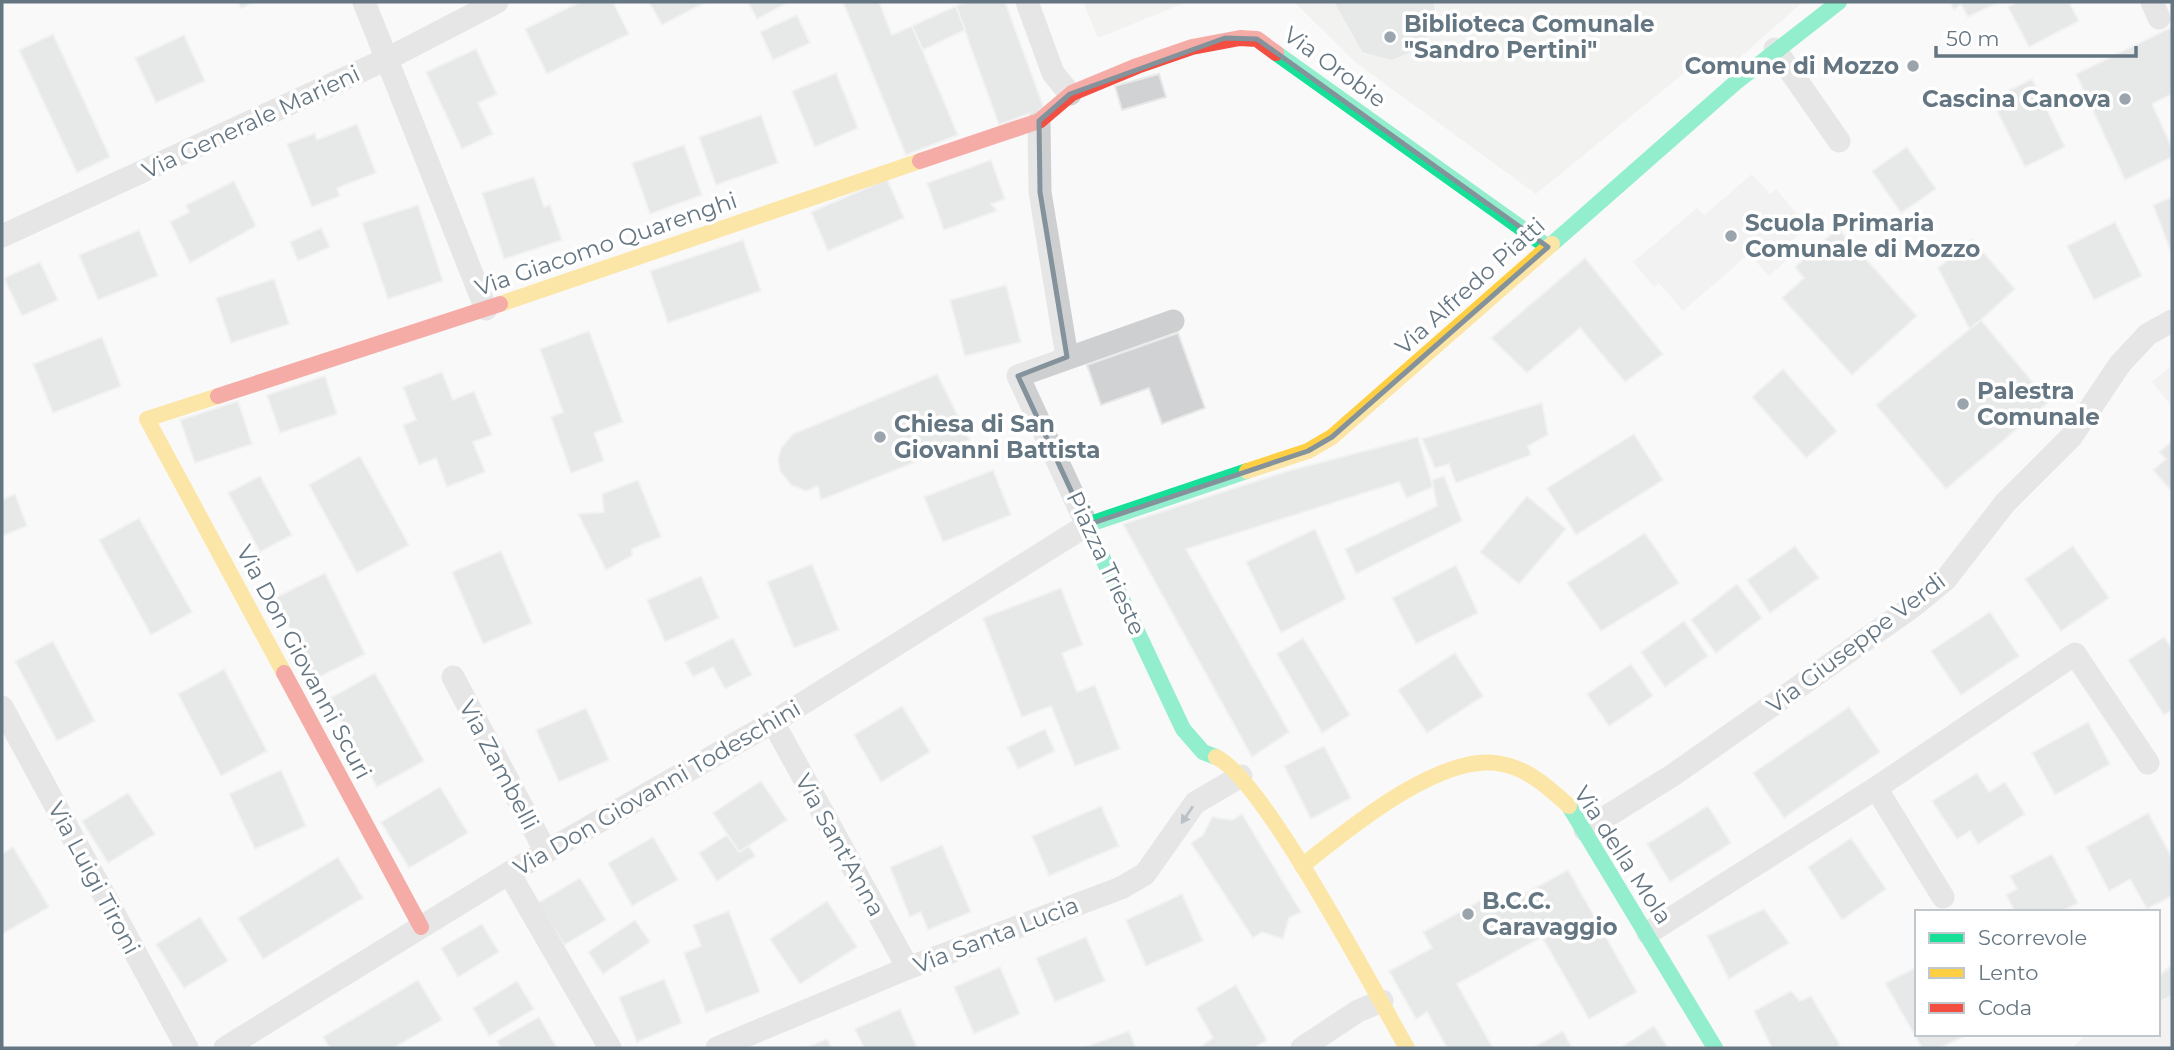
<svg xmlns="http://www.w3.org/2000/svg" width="2174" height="1050" font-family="Montserrat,sans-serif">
  <rect width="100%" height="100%" fill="#f9f9f9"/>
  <g fill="#e8e9e9">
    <polygon points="1752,174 1770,194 1776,189 1808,227 1788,244 1795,253 1769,276 1749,254 1683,311 1659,283 1654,287 1633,262 1697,208 1704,215"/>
    <polygon points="2172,963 2172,1048 2071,1048 2088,1034 2158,1034 2158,975"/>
  </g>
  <g fill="#e8ebe6">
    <polygon points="1083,2 1187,2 1098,38"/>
    <polygon points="1294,2 1803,2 1721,74 1705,56 1536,194 1355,62"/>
    <polygon points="2172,365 2172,407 2152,382"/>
  </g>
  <g fill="#d0d2d3" stroke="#e8e8e8" stroke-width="2">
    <polygon points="238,2 255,2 241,8"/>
    <polygon points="580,2 613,2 629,34 547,74 525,29"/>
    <polygon points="649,2 706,2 662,25"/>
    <polygon points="748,2 789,2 757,19"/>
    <polygon points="843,2 879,2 892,35 912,26 958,135 906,155"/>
    <polygon points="967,2 1005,2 1044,108 999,125 956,6"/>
    <polygon points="1333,2 1435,2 1435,24 1420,49 1392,61 1362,53"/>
    <polygon points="1950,2 1999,2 1968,17 1961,4 1954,10"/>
    <polygon points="2018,2 2069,2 2079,21 2029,47 2008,7"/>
    <polygon points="956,6 965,30 923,50 912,26"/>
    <polygon points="797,15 810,43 773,60 760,32"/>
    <polygon points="2172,27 2172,94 2152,104 2172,148 2172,157 2125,180 2076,74"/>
    <polygon points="53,34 110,157 77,173 19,50"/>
    <polygon points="184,35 205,81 156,103 135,58"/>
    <polygon points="476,49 497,94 478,103 493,134 462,149 426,72"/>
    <polygon points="836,73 858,128 815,147 792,91"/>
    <polygon points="1159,74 1166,97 1122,110 1115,86"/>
    <polygon points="2032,79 2065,147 2025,167 1991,99"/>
    <polygon points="761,115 778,163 716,185 699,137"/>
    <polygon points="357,124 376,173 337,188 340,196 312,207 287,144 315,133 317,140"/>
    <polygon points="684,145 702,195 650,214 632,163"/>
    <polygon points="1907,147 1936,189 1901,213 1872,171"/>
    <polygon points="991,160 1005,199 991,204 997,211 944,230 927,183"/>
    <polygon points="534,177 544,207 550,205 562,240 504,259 482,193"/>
    <polygon points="887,179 904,218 828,251 811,212"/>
    <polygon points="234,181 256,226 190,263 170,222 189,212 186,205"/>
    <polygon points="2172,197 2172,252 2171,252 2153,205"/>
    <polygon points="418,205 443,281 388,299 362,223"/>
    <polygon points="2115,222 2142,276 2094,300 2067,246"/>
    <polygon points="321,228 330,247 298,261 290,242"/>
    <polygon points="1838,228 1917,316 1852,375 1782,298 1804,278 1795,267"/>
    <polygon points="139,230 158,276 98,300 79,255"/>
    <polygon points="1972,239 2015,289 1970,330 1938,268"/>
    <polygon points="743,240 761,291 668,323 650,271"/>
    <polygon points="1585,258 1663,354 1625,382 1580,328 1527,373 1491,338"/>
    <polygon points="40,262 58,300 22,316 4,278"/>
    <polygon points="274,279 289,324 231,343 216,298"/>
    <polygon points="1006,285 1021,342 965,356 950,300"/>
    <polygon points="1981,320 2049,402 1946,489 1876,405"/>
    <polygon points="589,331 623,422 594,433 604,461 571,473 551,417 563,412 540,349"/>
    <polygon points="1178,333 1205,408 1162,424 1149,388 1101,405 1087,365"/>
    <polygon points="102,337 121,386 53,413 33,364"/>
    <polygon points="1783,369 1837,431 1806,458 1752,397"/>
    <polygon points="442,372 453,400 474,391 492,435 473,442 485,472 447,487 436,458 419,465 403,425 416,420 403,387"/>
    <polygon points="937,374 970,440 821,500 818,486 806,491 791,485 780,471 778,460 781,448 793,434"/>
    <polygon points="325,376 337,414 280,433 267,395"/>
    <polygon points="238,401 252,444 195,463 180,420"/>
    <polygon points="1542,403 1548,435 1528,446 1531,455 1456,483 1449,464 1435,468 1422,439"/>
    <polygon points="1634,434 1663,480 1576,535 1547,488"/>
    <polygon points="1418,437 1433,487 1407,498 1399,482 1186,549 1289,732 1252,757 1123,524 1288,471"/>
    <polygon points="2172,441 2172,492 2153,470 2166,459 2159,452"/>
    <polygon points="360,456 409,545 357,573 309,485"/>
    <polygon points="993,470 1011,515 943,542 924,497"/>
    <polygon points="260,476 292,535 260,552 228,493"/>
    <polygon points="1444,476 1462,521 1356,574 1345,549 1437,506 1432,480"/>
    <polygon points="638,480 661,537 632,549 632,556 606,570 578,514 604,512 602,494"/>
    <polygon points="15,494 27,526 2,536 2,500"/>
    <polygon points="1527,496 1566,529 1519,584 1480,552"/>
    <polygon points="139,518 192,612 151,635 99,540"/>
    <polygon points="1315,529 1346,599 1281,633 1246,562"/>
    <polygon points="1645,533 1679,583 1601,631 1567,583"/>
    <polygon points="1795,546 1819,578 1770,613 1747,580"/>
    <polygon points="2073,546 2109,598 2061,631 2025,579"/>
    <polygon points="501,551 532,623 483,644 452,572"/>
    <polygon points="812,564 839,630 794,648 767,582"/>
    <polygon points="1456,565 1478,613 1416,644 1392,598"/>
    <polygon points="325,573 365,654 315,679 275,598"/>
    <polygon points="701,576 719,618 665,642 647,600"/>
    <polygon points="1737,584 1762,618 1716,653 1691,620"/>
    <polygon points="1061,588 1083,645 1062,653 1077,692 1095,685 1120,749 1075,766 1051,706 1022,717 983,618"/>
    <polygon points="1990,612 2019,656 1961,695 1931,651"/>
    <polygon points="1684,621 1708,656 1665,687 1641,652"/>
    <polygon points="2164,637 2172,649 2172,710 2164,715 2128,660"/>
    <polygon points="733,638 752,675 725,689 713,667 693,677 685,662"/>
    <polygon points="1303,638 1350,715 1322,733 1277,654"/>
    <polygon points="53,641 95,721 57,741 15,661"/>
    <polygon points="1455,653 1483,696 1427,733 1398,690"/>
    <polygon points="1631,664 1653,696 1609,726 1587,694"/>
    <polygon points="224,669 267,751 221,776 178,694"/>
    <polygon points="375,673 424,761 377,787 329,699"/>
    <polygon points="902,706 930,752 881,782 854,735"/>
    <polygon points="1849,707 1880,752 1784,818 1753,773"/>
    <polygon points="586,708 609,760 559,782 536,730"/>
    <polygon points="2088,722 2110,764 2055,795 2032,753"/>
    <polygon points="1045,729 1055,751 1018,769 1007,747"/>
    <polygon points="1324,746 1351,798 1311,819 1284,766"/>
    <polygon points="281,770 306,826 255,849 229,794"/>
    <polygon points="1977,773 1989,792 2005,782 2025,814 1978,844 1970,831 1957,839 1932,801"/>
    <polygon points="761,781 787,820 739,852 713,813"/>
    <polygon points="440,787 468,833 409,868 381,822"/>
    <polygon points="128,793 155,834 108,863 82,821"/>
    <polygon points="1101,806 1119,846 1049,876 1032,836"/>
    <polygon points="1708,806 1731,843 1670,882 1647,844"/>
    <polygon points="2148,813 2172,858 2172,896 2147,909 2130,879 2109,891 2086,847"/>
    <polygon points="1242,814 1301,912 1289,918 1283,939 1262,932 1253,938 1191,843 1203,835 1212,817 1232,820"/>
    <polygon points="727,835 739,852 749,846 755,856 717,881 699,853"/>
    <polygon points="653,837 678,880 632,906 608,863"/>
    <polygon points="1851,838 1886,889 1842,920 1808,867"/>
    <polygon points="942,845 971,912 928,930 921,912 910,917 890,867"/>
    <polygon points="13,847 49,907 2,934 2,854"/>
    <polygon points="2052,854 2078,903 2061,912 2015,912 2006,895 2017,889 2010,876"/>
    <polygon points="338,857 363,898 263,959 238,918"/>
    <polygon points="1568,870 1637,992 1589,1019 1542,937 1457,984 1493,1048 1447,1048 1427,1012 1416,1019 1389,971 1432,948 1423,932 1494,893 1502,906"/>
    <polygon points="580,878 606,920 564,945 538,903"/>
    <polygon points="1182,894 1203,941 1146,966 1126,920"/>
    <polygon points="827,901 857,947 800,984 770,939"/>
    <polygon points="1764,909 1789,943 1729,979 1707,936"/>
    <polygon points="729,911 760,992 706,1013 684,953 701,946 693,925"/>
    <polygon points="200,917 228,961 184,988 156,944"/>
    <polygon points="635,920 650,942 603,974 588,952"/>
    <polygon points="482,924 499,952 458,977 441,948"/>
    <polygon points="1086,937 1105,981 1055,1002 1036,958"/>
    <polygon points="2172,965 2172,996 2158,1002 2158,977"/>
    <polygon points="1000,967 1020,1014 974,1034 954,987"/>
    <polygon points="1917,967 1917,1034 1969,1034 1940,1048 1922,1048 1885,983"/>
    <polygon points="664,979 682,1023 637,1042 619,997"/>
    <polygon points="418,980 442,1020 393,1048 330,1048 323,1037"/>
    <polygon points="517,981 534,1009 489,1036 473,1008"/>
    <polygon points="1236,985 1267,1040 1253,1048 1199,1048 1213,1038 1196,1008"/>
    <polygon points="1791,991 1800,1001 1811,996 1840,1045 1836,1048 1772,1048 1754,1011"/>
    <polygon points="900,1009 917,1048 864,1048 855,1029"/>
    <polygon points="539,1017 557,1048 501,1048 497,1041"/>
    <polygon points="1654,1026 1668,1048 1620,1048"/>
    <polygon points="1129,1031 1136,1048 1083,1048"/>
    <polygon points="1563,1031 1572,1048 1532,1048"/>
    <polygon points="827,1039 832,1048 805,1048"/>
  </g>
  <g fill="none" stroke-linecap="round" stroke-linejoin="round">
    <g stroke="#cecfd0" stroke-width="23">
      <polyline points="364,2 486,309"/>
      <polyline points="1027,2 1053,73 1070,94"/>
      <polyline points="2152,2 2159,18"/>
      <polyline points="1775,49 1839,141"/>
      <polyline points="1039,121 1040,192 1067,357"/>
      <polyline points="2,236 389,58 497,2"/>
      <polyline points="453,677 546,852"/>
      <polyline points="2,707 187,1048"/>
      <polyline points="773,722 908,968"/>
      <polyline points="1876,788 1943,897"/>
      <polyline points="1585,830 1673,775 1912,607 1946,579 2005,503 2071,437 2120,364 2148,334 2172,321"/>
      <polyline points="509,873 610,1048"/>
      <polyline points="1648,933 1876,788 2075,654 2148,763"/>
      <polyline points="225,1048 509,873 773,722 1087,525 1018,376 1173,321"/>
      <polyline points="717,1048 908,968 1121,888 1145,874 1195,803 1241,776"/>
      <polyline points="1302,1048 1358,1011 1382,1001"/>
    </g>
    <g stroke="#16e098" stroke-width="16">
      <polyline points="1276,53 1548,247"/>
      <polyline points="1552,244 1735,83 1839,2"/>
      <polyline points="1216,757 1203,752 1183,729 1087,525 1247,471"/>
      <polyline points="1569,806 1715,1048"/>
    </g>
    <g stroke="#ffcf43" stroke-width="16">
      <polyline points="500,304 920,161"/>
      <polyline points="218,396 147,419 284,673"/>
      <polyline points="1247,471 1308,451 1332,437 1552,244"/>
      <path d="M1216,757C1263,778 1375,993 1407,1048"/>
      <path d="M1302,866C1347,830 1441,751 1502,764C1529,769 1549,788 1569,806"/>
    </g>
    <g stroke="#f24e42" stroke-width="16">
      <polyline points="920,161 1039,121 1072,93 1137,66 1192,47 1240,38 1257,39 1276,53"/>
      <polyline points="218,396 500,304"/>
      <polyline points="284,673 421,927"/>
    </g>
  </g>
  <defs><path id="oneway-solid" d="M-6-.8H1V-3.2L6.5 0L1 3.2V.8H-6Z" transform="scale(1.75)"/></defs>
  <use fill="#707f8b" href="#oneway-solid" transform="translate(1187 815) rotate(124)"/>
  <path d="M0 0H2174V1050H0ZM1225,38L1257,39L1548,247L1332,437L1308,451L1087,525L1018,376L1067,357L1040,192L1039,121L1070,94Z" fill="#f9f9f9" fill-opacity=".55" fill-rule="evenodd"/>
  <path fill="none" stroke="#84929c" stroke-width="5" stroke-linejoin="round" d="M1225,38L1257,39L1548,247L1332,437L1308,451L1087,525L1018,376L1067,357L1040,192L1039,121L1070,94Z"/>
  <g fill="#99a4ac" stroke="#fff" stroke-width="2.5">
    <circle cx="1390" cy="37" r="7"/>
    <circle cx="1913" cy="66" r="7"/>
    <circle cx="2125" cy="99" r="7"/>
    <circle cx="1731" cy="236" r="7"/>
    <circle cx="1963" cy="404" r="7"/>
    <circle cx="880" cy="437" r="7"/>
    <circle cx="1468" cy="914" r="7"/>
  </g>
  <g text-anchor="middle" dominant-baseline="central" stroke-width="7" stroke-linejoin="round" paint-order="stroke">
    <g font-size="23" font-weight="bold" fill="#657683" stroke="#fff" text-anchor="start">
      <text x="1404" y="24">Biblioteca Comunale<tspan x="1404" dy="26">"Sandro Pertini"</tspan></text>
      <text x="1899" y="66" text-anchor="end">Comune di Mozzo</text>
      <text x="2111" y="99" text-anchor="end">Cascina Canova</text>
      <text x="1745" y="223">Scuola Primaria<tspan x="1745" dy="26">Comunale di Mozzo</tspan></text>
      <text x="1977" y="391">Palestra<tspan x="1977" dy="26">Comunale</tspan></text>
      <text x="894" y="424">Chiesa di San<tspan x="894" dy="26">Giovanni Battista</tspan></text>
      <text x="1482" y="901">B.C.C.<tspan x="1482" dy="26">Caravaggio</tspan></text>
    </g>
    <g font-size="23" fill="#657683" stroke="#fff">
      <text transform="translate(1335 67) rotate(36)">Via Orobie</text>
      <text transform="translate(251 122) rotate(-25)">Via Generale Marieni</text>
      <text transform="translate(606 244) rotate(-19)">Via Giacomo Quarenghi</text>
      <text transform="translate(1470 286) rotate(-42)">Via Alfredo Piatti</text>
      <text transform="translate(1106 563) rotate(65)">Piazza Trieste</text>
      <text transform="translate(1856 643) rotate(-37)">Via Giuseppe Verdi</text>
      <text transform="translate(304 662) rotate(62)">Via Don Giovanni Scuri</text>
      <text transform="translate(499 765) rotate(62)">Via Zambelli</text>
      <text transform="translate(657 788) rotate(-30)">Via Don Giovanni Todeschini</text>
      <text transform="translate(840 845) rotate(61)">Via Sant'Anna</text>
      <text transform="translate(1623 855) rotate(57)">Via della Mola</text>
      <text transform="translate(94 878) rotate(62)">Via Luigi Tironi</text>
      <text transform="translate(996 935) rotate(-21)">Via Santa Lucia</text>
    </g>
  </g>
  <rect width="2174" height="1050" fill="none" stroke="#657683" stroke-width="7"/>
  <rect x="1915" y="910" width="245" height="126" fill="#ffffff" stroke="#c1c8cd" stroke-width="2"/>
  <rect x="1929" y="933" width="35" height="10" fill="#16e098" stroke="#c1c8cd" stroke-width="2"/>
  <text x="1978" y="945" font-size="21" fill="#657683">Scorrevole</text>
  <rect x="1929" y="968" width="35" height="10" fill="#ffcf43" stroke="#c1c8cd" stroke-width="2"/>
  <text x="1978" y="980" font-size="21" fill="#657683">Lento</text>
  <rect x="1929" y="1003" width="35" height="10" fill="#f24e42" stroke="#c1c8cd" stroke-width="2"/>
  <text x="1978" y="1015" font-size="21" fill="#657683">Coda</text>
  <path d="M1936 46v10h200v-10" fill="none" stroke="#657683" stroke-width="3.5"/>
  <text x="1946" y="46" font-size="21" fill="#657683" stroke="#ffffff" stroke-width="5" paint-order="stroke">50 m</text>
</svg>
